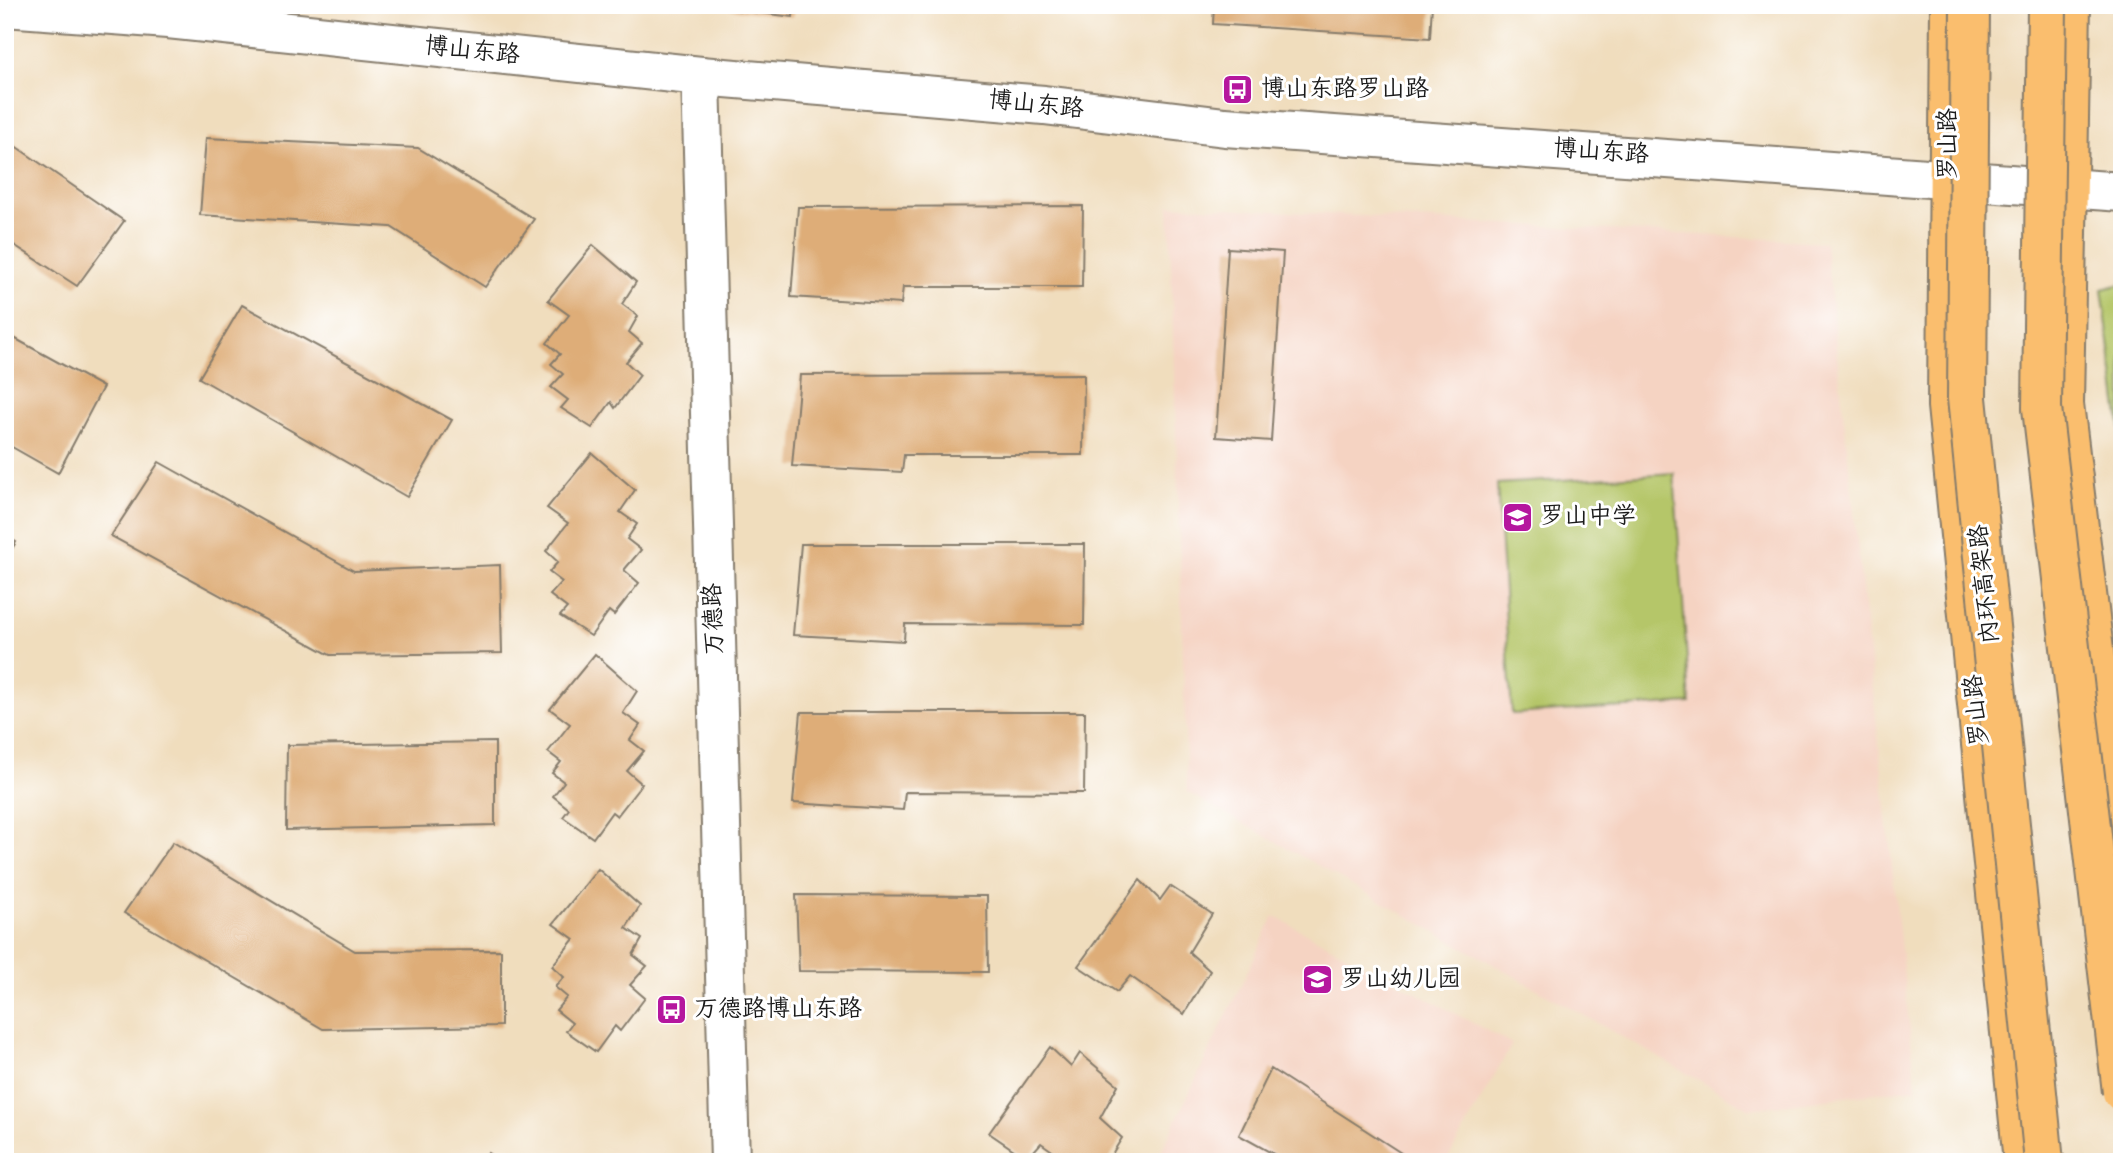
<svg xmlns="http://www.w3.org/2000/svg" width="2127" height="1167" font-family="'Indie Flower','LXGW WenKai TC',sans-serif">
  <rect width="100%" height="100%" fill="#fff"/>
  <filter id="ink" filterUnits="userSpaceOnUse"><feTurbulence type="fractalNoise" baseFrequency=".0143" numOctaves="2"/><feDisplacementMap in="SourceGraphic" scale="14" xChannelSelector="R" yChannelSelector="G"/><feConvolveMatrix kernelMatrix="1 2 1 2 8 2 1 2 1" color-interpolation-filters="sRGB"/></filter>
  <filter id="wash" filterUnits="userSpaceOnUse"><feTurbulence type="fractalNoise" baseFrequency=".00686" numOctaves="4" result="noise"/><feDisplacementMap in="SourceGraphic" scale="28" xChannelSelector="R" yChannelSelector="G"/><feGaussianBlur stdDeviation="1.57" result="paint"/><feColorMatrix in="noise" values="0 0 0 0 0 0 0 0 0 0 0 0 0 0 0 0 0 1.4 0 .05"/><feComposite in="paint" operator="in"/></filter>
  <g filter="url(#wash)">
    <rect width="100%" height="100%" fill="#f0ddbd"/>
    <g fill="#f5d3c2">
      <polygon points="1169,205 1825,242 1916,1088 1750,1109 1187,792"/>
      <polygon points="1274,916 1512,1044 1446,1162 1156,1162"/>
    </g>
    <g fill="#b5c669" stroke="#687142" stroke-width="2">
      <polygon points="2122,284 2122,440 2102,289"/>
      <polygon points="1674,473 1690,703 1512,714 1497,484"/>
    </g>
    <g id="blocks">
      <g fill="#dead78">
        <polygon points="713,5 794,5 793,17 713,7"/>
        <polygon points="1214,5 1432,5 1430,38 1213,24"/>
        <polygon points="206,138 418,148 534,219 485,287 391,227 200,215"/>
        <polygon points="5,139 124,221 77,286 5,239"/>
        <polygon points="1083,206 1082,287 903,287 901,304 791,297 798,207"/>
        <polygon points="593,245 636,282 622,304 638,316 629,332 642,343 626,362 640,375 615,408 611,402 592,428 561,408 568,400 551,387 563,374 551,364 560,354 547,343 569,315 548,300"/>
        <polygon points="1228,248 1283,252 1271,441 1216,437"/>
        <polygon points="242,305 452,420 407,497 199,378"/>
        <polygon points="5,333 103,387 58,473 5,443"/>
        <polygon points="1084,374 1083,455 904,455 902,472 792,466 800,375"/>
        <polygon points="592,453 635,490 620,512 637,524 627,539 641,550 624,570 639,583 614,615 609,611 591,636 560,616 567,608 550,595 562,582 549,572 558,562 546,551 568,523 547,508"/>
        <polygon points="159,462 354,571 500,565 502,653 330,655 111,536"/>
        <polygon points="5,535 16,542 5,561"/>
        <polygon points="801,544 1085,544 1084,625 905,624 904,641 793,635"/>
        <polygon points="595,654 637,691 623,713 640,725 630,740 644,751 627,771 642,784 617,816 612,812 593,838 563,817 569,809 553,796 564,782 552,773 561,762 548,752 570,724 550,709"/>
        <polygon points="801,712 1085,712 1084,793 905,792 903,810 793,803"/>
        <polygon points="495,742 495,825 286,830 287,745"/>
        <polygon points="173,842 355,951 501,950 501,1026 323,1029 124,913"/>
        <polygon points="598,869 640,906 626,928 642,939 633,955 647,966 630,985 645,998 620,1031 615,1026 596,1052 566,1031 572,1023 556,1010 567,997 555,987 564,977 552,966 574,939 553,924"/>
        <polygon points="1140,880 1160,900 1170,886 1212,914 1189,952 1210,971 1184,1014 1130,976 1117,992 1078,966"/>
        <polygon points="796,895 987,896 988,972 799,971"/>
        <polygon points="1050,1047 1071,1067 1080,1053 1118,1085 1100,1118 1122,1138 1107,1162 1068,1162 1041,1143 1027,1159 989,1133"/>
        <polygon points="1271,1069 1415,1162 1276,1162 1279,1157 1239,1135"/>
        <polygon points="488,1153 502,1162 483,1162"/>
      </g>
    </g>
  </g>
  <g filter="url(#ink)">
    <use href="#blocks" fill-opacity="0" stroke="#867c6c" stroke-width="2"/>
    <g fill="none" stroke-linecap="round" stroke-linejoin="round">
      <defs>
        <g id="minor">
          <polyline points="5,7 168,19 701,76 1044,105 1225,127 2122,192"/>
          <polyline points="701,76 730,1162"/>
        </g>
        <g id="major">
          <polyline points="1950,5 1947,406 2023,1162"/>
          <polyline points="2071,5 2064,404 2122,881"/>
        </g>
      </defs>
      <use href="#minor" stroke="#867c6c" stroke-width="42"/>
      <use href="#major" stroke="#867c6c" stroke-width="42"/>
      <use href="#minor" stroke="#fff" stroke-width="38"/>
      <use href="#major" stroke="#fabe6e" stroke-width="38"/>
      <defs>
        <g id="highway-bridge">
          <polyline points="1970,5 1967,398 2044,1162"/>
          <polyline points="2047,5 2042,408 2122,1092"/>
        </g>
      </defs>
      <use href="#highway-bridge" stroke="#867c6c" stroke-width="42" stroke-linecap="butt"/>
      <use href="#highway-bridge" stroke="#fabe6e" stroke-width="38"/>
    </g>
  </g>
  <defs>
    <symbol id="bus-square" viewBox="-11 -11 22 22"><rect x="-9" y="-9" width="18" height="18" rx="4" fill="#b5179e" stroke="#fff"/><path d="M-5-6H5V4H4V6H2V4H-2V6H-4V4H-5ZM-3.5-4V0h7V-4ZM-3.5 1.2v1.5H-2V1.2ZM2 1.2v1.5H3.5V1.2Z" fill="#fff"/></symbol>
    <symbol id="school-square" viewBox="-11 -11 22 22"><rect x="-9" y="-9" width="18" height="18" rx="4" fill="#b5179e" stroke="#fff"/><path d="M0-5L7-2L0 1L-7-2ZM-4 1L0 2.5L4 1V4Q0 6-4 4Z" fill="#fff"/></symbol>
  </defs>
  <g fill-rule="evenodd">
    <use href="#bus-square" x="1220" y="72" width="35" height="35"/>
    <use href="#school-square" x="1500" y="500" width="35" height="35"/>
    <use href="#school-square" x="1300" y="962" width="35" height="35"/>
    <use href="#bus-square" x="654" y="992" width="35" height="35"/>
  </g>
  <g text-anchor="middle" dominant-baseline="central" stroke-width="6" stroke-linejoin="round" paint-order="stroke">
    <g font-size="24" fill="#1c1c1c" stroke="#fff">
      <text transform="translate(472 52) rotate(6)">博山东路</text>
      <text transform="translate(1036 106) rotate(6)">博山东路</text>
      <text transform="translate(1949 144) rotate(-90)">罗山路</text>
      <text transform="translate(1601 153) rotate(4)">博山东路</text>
      <text transform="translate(1986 584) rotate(-96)">内环高架路</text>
      <text transform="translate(715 619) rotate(-92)">万德路</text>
      <text transform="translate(1978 710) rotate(-96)">罗山路</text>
    </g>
    <g font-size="24" fill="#1c1c1c" stroke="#fff" text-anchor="start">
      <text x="1261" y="90">博山东路罗山路</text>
      <text x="1540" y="517">罗山中学</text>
      <text x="1341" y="980">罗山幼儿园</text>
      <text x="694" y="1010">万德路博山东路</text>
    </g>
  </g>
  <rect width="2127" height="1167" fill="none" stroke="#fff" stroke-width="28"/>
</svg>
